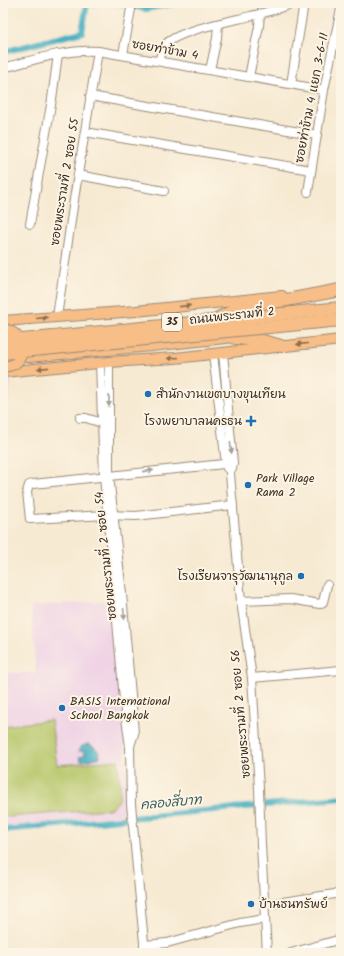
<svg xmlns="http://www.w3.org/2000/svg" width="344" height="956" font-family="Kalam,'Playpen Sans Thai',sans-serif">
  <rect width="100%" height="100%" fill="#fcf5e5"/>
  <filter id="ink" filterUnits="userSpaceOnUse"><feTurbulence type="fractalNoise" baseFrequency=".025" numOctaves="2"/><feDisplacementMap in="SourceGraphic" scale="8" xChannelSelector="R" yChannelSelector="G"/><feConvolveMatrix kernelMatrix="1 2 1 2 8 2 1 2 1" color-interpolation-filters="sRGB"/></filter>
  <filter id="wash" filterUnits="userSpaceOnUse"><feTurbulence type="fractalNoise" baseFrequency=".012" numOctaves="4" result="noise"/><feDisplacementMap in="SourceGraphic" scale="16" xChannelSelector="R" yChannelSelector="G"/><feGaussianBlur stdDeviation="0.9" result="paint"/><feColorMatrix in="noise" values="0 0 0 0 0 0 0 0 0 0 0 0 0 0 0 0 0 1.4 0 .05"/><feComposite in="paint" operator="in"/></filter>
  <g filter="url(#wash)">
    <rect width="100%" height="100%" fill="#f7ead3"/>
    <g fill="#efd0e6">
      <polygon points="12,379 10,390 3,432 3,380"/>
      <polygon points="106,601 111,605 125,742 128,814 3,827 3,673 36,673 31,606"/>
    </g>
    <path fill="#b6c669" stroke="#787844" d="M51,720L57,765L118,760C118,769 122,792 119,800C117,804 113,807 109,809L8,817L3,815V726Z"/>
    <path fill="#41adc0" stroke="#3e6c6f" d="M88,744C94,746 100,751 100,757L89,760L81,761L79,757L84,756V751H78L82,746Z"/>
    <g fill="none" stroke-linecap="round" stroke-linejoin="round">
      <g stroke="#41adc0" stroke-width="6">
        <polyline points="118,3 146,9 176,3"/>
        <polyline points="3,52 82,32 87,4 96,3"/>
        <polyline points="3,830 341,798"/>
      </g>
    </g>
  </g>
  <g filter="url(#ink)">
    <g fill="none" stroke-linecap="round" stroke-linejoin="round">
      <defs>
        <g id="minor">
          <polyline points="123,55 132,3"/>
          <path d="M159,61C161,55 163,46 168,42C185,29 230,21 251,16C266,13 281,7 296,3"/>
          <path d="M3,68C34,60 66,49 98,51L324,90"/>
          <polyline points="210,70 217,38 218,24"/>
          <polyline points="249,77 259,26 260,14"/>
          <polyline points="291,84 304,3"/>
          <polyline points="90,96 317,135"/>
          <polyline points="85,132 311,170"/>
          <polyline points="78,175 164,191"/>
          <polyline points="308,192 324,90 341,9"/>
          <polyline points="30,224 52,99 58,54"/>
          <polyline points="57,317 75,193 98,51"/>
          <polyline points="223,353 233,463 232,468"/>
          <polyline points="213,354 226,464 227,468"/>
          <polyline points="109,362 109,475 122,594 132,706 134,734 130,746"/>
          <polyline points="100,363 104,476 125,711 130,747 131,804 145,953"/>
          <polyline points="80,418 86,418 102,423"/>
          <polyline points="233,463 33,484 29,485 27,492 30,519 108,515 136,516 233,505"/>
          <polyline points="230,474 241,601 252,678 259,788 261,845 267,953"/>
          <polyline points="241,601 290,599 320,604 323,602 327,585"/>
          <polyline points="252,678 341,670"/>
          <polyline points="264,905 341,893"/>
          <polyline points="144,945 167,943 240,923 264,919"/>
          <polyline points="291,953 341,939"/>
        </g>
        <g id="major">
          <polyline points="3,321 136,311 282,296"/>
          <polyline points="3,372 109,362 175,358 341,340"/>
        </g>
        <g id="highway">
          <polyline points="220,317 236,310 249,307 340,290"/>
          <polyline points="235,338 259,340 281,346"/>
          <polyline points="28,356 151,345 244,335"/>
        </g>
      </defs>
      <use href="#minor" stroke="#998a78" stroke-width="10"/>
      <use href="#major" stroke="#998a78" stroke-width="12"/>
      <use href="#highway" stroke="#998a78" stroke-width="14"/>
      <use href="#minor" stroke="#fff" stroke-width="8"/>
      <use href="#major" stroke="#f7be87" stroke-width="10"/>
      <use href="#highway" stroke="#f7be87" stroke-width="12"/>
      <defs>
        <path id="major-bridge" d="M3,329C23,331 29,358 12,365C10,366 6,366 3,367"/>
        <g id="highway-bridge">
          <polyline points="3,342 341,308"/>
          <polyline points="3,353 341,320"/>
        </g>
      </defs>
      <use href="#major-bridge" stroke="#998a78" stroke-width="12" stroke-linecap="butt"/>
      <use href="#highway-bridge" stroke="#998a78" stroke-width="14" stroke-linecap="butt"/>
      <use href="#major-bridge" stroke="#f7be87" stroke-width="10"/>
      <use href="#highway-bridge" stroke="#f7be87" stroke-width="12"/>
    </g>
    <defs><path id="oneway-solid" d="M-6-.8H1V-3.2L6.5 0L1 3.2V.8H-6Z"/></defs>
    <g fill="#906d4d">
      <use href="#oneway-solid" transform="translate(185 306) rotate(-6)"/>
      <use href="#oneway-solid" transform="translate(42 318) rotate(-5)"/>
      <use href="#oneway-solid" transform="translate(302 344) rotate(175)"/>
      <use href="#oneway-solid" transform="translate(173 358) rotate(175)"/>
      <use href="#oneway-solid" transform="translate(43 368) rotate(174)"/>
    </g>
    <g fill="#a79f9a">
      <use href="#oneway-solid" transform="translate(109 401) rotate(91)"/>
      <use href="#oneway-solid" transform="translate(231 448) rotate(84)"/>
      <use href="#oneway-solid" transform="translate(148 471) rotate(-6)"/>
      <use href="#oneway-solid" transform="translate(124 614) rotate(85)"/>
    </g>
  </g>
  <g fill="#1f6fb2" stroke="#fcf5e5" stroke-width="1.5">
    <circle cx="148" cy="394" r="4"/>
    <path d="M249 415h4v4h4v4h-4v4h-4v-4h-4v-4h4z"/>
    <circle cx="248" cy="485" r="4"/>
    <circle cx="301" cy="576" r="4"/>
    <circle cx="62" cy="708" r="4"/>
    <circle cx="251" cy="904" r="4"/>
  </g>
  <g text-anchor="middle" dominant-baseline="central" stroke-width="4" stroke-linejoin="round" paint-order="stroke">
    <rect fill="#fcf5e5" stroke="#75675a" stroke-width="1" x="162" y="313" width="20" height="18" rx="3"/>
    <g font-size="11" font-weight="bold" fill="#3b2a1e">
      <text x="172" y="322">35</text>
    </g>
    <g font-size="12" fill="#3b2a1e" stroke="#fcf5e5">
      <text transform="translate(165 50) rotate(10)">ซอยท่าข้าม 4</text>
      <text transform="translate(312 98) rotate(-79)">ซอยท่าข้าม 4 แยก 3-6-11</text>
      <text transform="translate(65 182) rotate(-81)">ซอยพระรามที่ 2 ซอย 55</text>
      <text transform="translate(232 316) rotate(-6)">ถนนพระรามที่ 2</text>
      <text transform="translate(106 556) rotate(-96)">ซอยพระรามที่ 2 ซอย 54</text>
      <text transform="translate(241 714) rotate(-95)">ซอยพระรามที่ 2 ซอย 56</text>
    </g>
    <g font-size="12" fill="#3b2a1e" stroke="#fcf5e5" text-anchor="start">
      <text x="156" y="394">สำนักงานเขตบางขุนเทียน</text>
      <text x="242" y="421" text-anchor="end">โรงพยาบาลนครธน</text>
      <text x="256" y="478">Park Village<tspan x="256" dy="14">Rama 2</tspan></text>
      <text x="293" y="576" text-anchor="end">โรงเรียนจารุวัฒนานุกูล</text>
      <text x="70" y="701">BASIS International<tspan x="70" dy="14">School Bangkok</tspan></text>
      <text x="259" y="904">บ้านธนทรัพย์</text>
    </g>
    <g font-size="13" font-style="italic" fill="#3d5e5f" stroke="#fcf5e5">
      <text transform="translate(171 803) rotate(-5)">คลองสี่บาท</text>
    </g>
  </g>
  <rect width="344" height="956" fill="none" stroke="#fcf5e5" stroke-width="16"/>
</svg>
